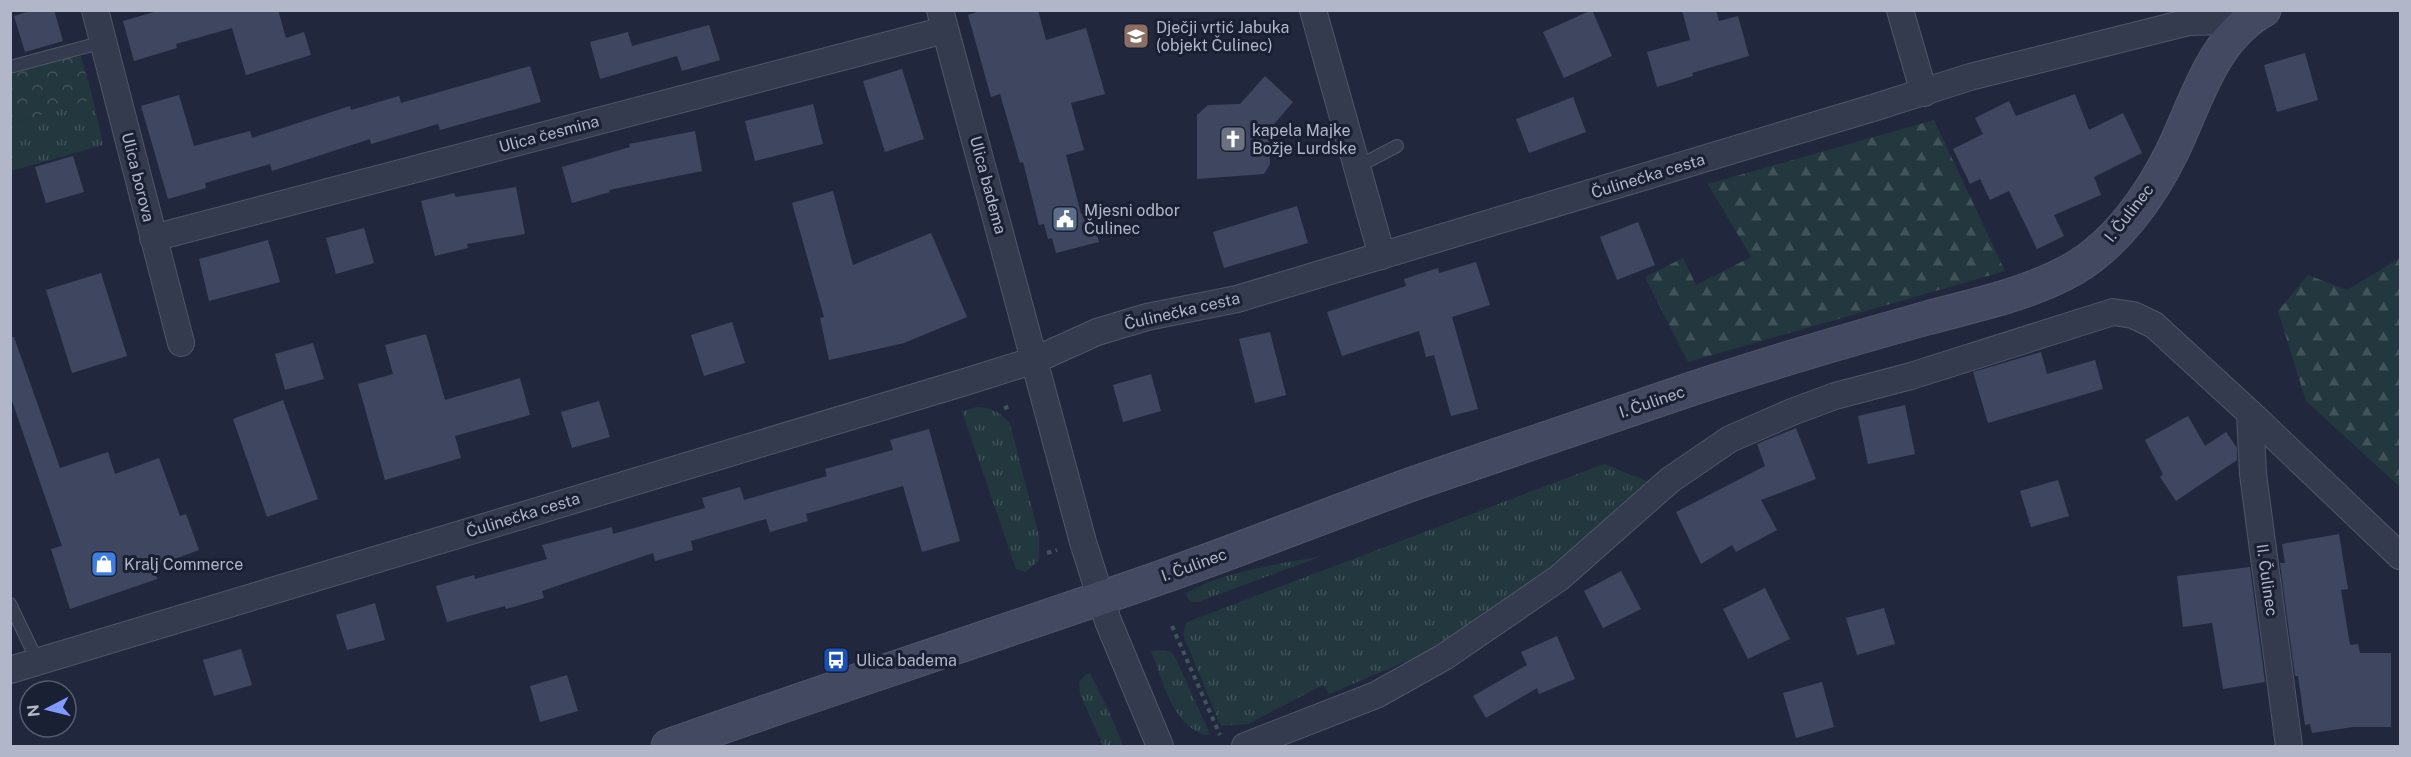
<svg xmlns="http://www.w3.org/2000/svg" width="2411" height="757" font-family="'Public Sans',sans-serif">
  <defs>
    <pattern id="grass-tufts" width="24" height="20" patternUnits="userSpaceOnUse" patternTransform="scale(1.5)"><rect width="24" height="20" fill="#23373f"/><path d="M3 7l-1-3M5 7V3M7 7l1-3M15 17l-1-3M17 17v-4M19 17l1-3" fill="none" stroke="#415259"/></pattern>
    <pattern id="forest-firs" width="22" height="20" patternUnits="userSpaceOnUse" patternTransform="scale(1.5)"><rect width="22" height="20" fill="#23373f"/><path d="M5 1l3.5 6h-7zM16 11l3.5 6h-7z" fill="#415259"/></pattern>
    <pattern id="park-crowns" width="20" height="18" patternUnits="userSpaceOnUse" patternTransform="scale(1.5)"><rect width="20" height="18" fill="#23373f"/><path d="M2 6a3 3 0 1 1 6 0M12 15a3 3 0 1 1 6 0" fill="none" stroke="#415259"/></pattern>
  </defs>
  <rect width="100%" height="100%" fill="#21283e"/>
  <g fill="url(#grass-tufts)">
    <polygon points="93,99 103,145 11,171 11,124"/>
    <path d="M977,407C993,408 1000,412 1010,424L1039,536V560L1026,572L1016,569L962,411Z"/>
    <polygon points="1604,464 1651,483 1595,534 1494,614 1419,663 1414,658 1329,694 1323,685 1248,724 1222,726 1219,722 1183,634 1187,622"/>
    <path d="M1322,556L1198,602H1193L1188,599L1186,593C1227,570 1276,565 1322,556Z"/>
    <path d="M1164,650L1171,652L1176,659L1210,734L1205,735C1171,724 1163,680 1151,651Z"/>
    <polygon points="1090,673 1112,718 1123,746 1103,746 1080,694 1079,682 1086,674"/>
  </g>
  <g fill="url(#forest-firs)">
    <polygon points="1934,120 2005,271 1688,362 1645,277 1683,258 1696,285 1751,257 1708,184"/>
    <polygon points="2400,258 2400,487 2306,401 2278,311 2308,275 2347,290"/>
  </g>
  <polygon fill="url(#park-crowns)" points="80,53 93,99 11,124 11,74"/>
  <g fill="#3f4760">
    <polygon points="33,10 54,10 63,41 25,52 14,16"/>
    <polygon points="161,10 278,10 286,38 304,32 311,55 246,75 232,28 176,44 177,48 134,61 123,21"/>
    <polygon points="983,10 1038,10 1046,40 1086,28 1105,94 1071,103 1084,150 1066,155 1081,214 1091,212 1099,242 1056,253 1052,238 1048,239 1044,224 1039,225 1023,162 1020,163 1000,94 991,97 968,15"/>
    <polygon points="1592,10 1612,56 1564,78 1543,32"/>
    <polygon points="1682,10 1716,10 1719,21 1738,16 1749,56 1692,73 1693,76 1657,87 1647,52 1690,40"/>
    <polygon points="709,25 720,60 682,71 677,56 600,79 590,42 628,32 632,46"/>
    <polygon points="2305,53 2318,100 2277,112 2264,65"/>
    <polygon points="530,66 541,102 440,130 438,124 371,144 370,139 272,171 270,164 205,183 206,188 168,199 141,106 179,95 194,146 250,131 252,138 350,106 351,110 399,96 401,103"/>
    <polygon points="902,69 924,139 885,152 863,81"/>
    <polygon points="1265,76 1293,102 1269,130 1270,164 1264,174 1197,179 1197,115 1208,105 1240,104"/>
    <polygon points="2075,94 2089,130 2123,113 2142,153 2094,177 2101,195 2054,215 2064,236 2037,249 2009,191 1990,200 1980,179 1970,184 1953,149 1983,134 1975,118 2009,101 2016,116"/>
    <polygon points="1573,97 1586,132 1529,153 1516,119"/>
    <polygon points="813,104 823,144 755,161 745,121"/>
    <polygon points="695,131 702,171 609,190 610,192 572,203 562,167 630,147 629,144"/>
    <polygon points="73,156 84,192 46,203 35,167"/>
    <polygon points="516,187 525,234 467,244 468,248 435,256 421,201 454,193 456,197"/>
    <polygon points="833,191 853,265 931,233 967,317 904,343 829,360 820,318 824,317 792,203"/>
    <polygon points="1297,206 1308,243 1224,268 1213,232"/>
    <polygon points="1638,222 1655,265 1617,280 1600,237"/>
    <polygon points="364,228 374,263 336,274 326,238"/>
    <polygon points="268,240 280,282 209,301 199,259"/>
    <polygon points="1476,262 1490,305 1452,317 1478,409 1451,416 1434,355 1426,357 1419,331 1342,356 1327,312 1406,286 1404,279 1438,268 1439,273"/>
    <polygon points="101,273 127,356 72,373 46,290"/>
    <polygon points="732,322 745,363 704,376 691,335"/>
    <polygon points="1270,332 1286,395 1255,403 1239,339"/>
    <polygon points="426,334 445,400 520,378 530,415 455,436 461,458 385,480 358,384 393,374 385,345"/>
    <polygon points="10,337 14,337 60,468 108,452 115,474 159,458 180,516 186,514 199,550 153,567 157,579 70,609 51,549 62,546 10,395"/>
    <polygon points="313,343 324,379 285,390 275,354"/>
    <polygon points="2041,352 2047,374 2095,360 2103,389 1988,423 1973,372"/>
    <polygon points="1151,374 1161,411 1123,422 1113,385"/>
    <polygon points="283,400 318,499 267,517 233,419"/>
    <polygon points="599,401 610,437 572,448 561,412"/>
    <polygon points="1905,405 1915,454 1868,464 1858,416"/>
    <polygon points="2188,416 2205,446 2226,432 2237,448 2237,460 2176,501 2160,477 2163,474 2145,440"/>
    <polygon points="1796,428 1816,479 1761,500 1777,530 1736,552 1732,545 1701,564 1676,512 1765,466 1757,444"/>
    <polygon points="929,429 960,541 922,552 903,486 806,514 808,521 770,532 766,519 691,541 693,550 655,561 653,553 542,591 544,598 506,609 505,606 447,622 436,586 474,575 475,579 547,559 542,545 612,527 613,534 705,508 702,498 740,487 744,500 827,476 825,469 893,450 890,440"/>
    <polygon points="2058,480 2069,516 2031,527 2020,491"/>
    <polygon points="2339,534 2348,589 2341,590 2350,645 2358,644 2360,653 2391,653 2391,727 2353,727 2312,733 2310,724 2305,725 2298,676 2295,676 2280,563 2285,563 2282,544"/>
    <polygon points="2250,567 2265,682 2223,689 2212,623 2183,627 2177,576"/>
    <polygon points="1621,571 1641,609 1603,628 1584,591"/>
    <polygon points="1765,588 1790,639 1748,659 1723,609"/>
    <polygon points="375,603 385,640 347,650 336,615"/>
    <polygon points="1884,608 1895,644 1857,655 1846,618"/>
    <polygon points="1557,636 1575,679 1539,694 1537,688 1486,718 1473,696 1527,665 1521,652"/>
    <polygon points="241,649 252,685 214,696 203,660"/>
    <polygon points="567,675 578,711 540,722 530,686"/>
    <polygon points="1822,682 1834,727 1796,738 1783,693"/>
  </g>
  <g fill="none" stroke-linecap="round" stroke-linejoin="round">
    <defs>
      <g id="lane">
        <polyline points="10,67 103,42"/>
        <polyline points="1357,167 1397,146"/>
        <polyline points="10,604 38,662"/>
      </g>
      <g id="street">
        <polyline points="95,10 181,343"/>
        <polyline points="940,10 1083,542 1108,621 1160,746"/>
        <polyline points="1313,10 1382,256"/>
        <polyline points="1900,10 1924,93"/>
        <polyline points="153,238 945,30"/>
        <polyline points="2250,413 2253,474 2289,746"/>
        <polyline points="10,670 965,382 1035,360 1097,332 1147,317 1237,299 1876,107 1970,77 2189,22 2227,21 2244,24 2245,10"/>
        <polyline points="1245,746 1376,695 1444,657 1559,578 1670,480 1730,439 1792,412 1835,396 1911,376 2113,312 2133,315 2154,325 2250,413 2400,556"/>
      </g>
      <path id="secondary" d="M668,746C831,688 995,635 1159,578C1245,548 1329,514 1415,483C1507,451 1599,420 1691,389C1769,363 1848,340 1927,318C1975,305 2029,294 2073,269C2116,244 2150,197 2172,152C2197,101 2211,40 2264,10"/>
    </defs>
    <use href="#lane" stroke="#505669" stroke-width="14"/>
    <use href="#street" stroke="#505669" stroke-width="28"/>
    <use href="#secondary" stroke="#505669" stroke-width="35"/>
    <g stroke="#41545c" stroke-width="4" stroke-dasharray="4.5 4.5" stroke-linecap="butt">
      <polyline points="1004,408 1012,406"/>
      <polyline points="1047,553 1057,550"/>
      <polyline points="1172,626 1220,735"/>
    </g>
    <use href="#lane" stroke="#353b4e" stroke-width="12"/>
    <use href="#street" stroke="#353b4e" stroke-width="26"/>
    <use href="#secondary" stroke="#434961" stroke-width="33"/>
  </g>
  <defs>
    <symbol id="school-square" viewBox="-11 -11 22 22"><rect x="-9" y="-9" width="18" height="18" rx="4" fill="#8d6e63" stroke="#1a2033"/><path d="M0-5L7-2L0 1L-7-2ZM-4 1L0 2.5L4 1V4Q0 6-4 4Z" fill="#fff"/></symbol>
    <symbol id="church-square" viewBox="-11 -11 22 22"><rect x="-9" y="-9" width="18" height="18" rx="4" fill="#6b7280" stroke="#1a2033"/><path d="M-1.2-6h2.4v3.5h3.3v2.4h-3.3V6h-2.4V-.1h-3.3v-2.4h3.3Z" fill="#fff"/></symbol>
    <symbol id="civic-square" viewBox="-11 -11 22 22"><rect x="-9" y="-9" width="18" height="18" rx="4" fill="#5c6f8a" stroke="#1a2033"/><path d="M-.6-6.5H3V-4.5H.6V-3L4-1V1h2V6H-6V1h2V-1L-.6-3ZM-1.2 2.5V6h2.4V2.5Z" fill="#fff"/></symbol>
    <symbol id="shop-square" viewBox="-11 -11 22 22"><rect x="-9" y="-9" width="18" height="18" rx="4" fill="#3f7fe0" stroke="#1a2033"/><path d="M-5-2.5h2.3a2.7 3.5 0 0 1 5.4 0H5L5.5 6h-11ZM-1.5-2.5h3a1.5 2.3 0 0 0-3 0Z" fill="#fff"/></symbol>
    <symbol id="bus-square" viewBox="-11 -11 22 22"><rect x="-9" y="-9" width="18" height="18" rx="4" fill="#1a4fb4" stroke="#1a2033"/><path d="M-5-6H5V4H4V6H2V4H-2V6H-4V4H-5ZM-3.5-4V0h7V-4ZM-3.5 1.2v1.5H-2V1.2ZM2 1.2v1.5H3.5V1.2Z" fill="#fff"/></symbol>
  </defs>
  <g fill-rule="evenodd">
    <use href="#school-square" x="1121" y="21" width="30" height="30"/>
    <use href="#church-square" x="1218" y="124" width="30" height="30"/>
    <use href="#civic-square" x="1050" y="204" width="30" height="30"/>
    <use href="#shop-square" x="89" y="549" width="30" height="30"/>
    <use href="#bus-square" x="821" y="645" width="30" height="30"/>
  </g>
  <g text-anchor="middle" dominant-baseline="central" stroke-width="6" stroke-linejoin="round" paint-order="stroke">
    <g font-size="16" fill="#b1b6c9" stroke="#1a2033" text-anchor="start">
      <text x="1156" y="27">Dječji vrtić Jabuka<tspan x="1156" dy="18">(objekt Čulinec)</tspan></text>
      <text x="1252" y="130">kapela Majke<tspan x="1252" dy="18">Božje Lurdske</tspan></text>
      <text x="1084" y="210">Mjesni odbor<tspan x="1084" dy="18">Čulinec</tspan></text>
      <text x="124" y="564">Kralj Commerce</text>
      <text x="856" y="660">Ulica badema</text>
    </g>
    <g font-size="16" fill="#b1b6c9" stroke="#1a2033">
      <text transform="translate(549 134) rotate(-15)">Ulica česmina</text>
      <text transform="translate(1648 176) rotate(-17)">Čulinečka cesta</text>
      <text transform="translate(138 177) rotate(76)">Ulica borova</text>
      <text transform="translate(988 185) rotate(75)">Ulica badema</text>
      <text transform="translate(2129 213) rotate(-52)">I. Čulinec</text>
      <text transform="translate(1182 311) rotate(-13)">Čulinečka cesta</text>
      <text transform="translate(1652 402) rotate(-19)">I. Čulinec</text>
      <text transform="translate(523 515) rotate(-17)">Čulinečka cesta</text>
      <text transform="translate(1194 565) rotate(-20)">I. Čulinec</text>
      <text transform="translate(2267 580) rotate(82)">II. Čulinec</text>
    </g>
  </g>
  <rect width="2411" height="757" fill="none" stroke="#b1b6c9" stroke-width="24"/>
  <g transform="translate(48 709) rotate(263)"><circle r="28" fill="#1a2033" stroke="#565c6f" stroke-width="1.5"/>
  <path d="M0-4.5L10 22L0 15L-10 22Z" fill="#809aff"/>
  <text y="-9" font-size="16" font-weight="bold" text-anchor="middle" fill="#b1b6c9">N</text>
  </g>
</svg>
